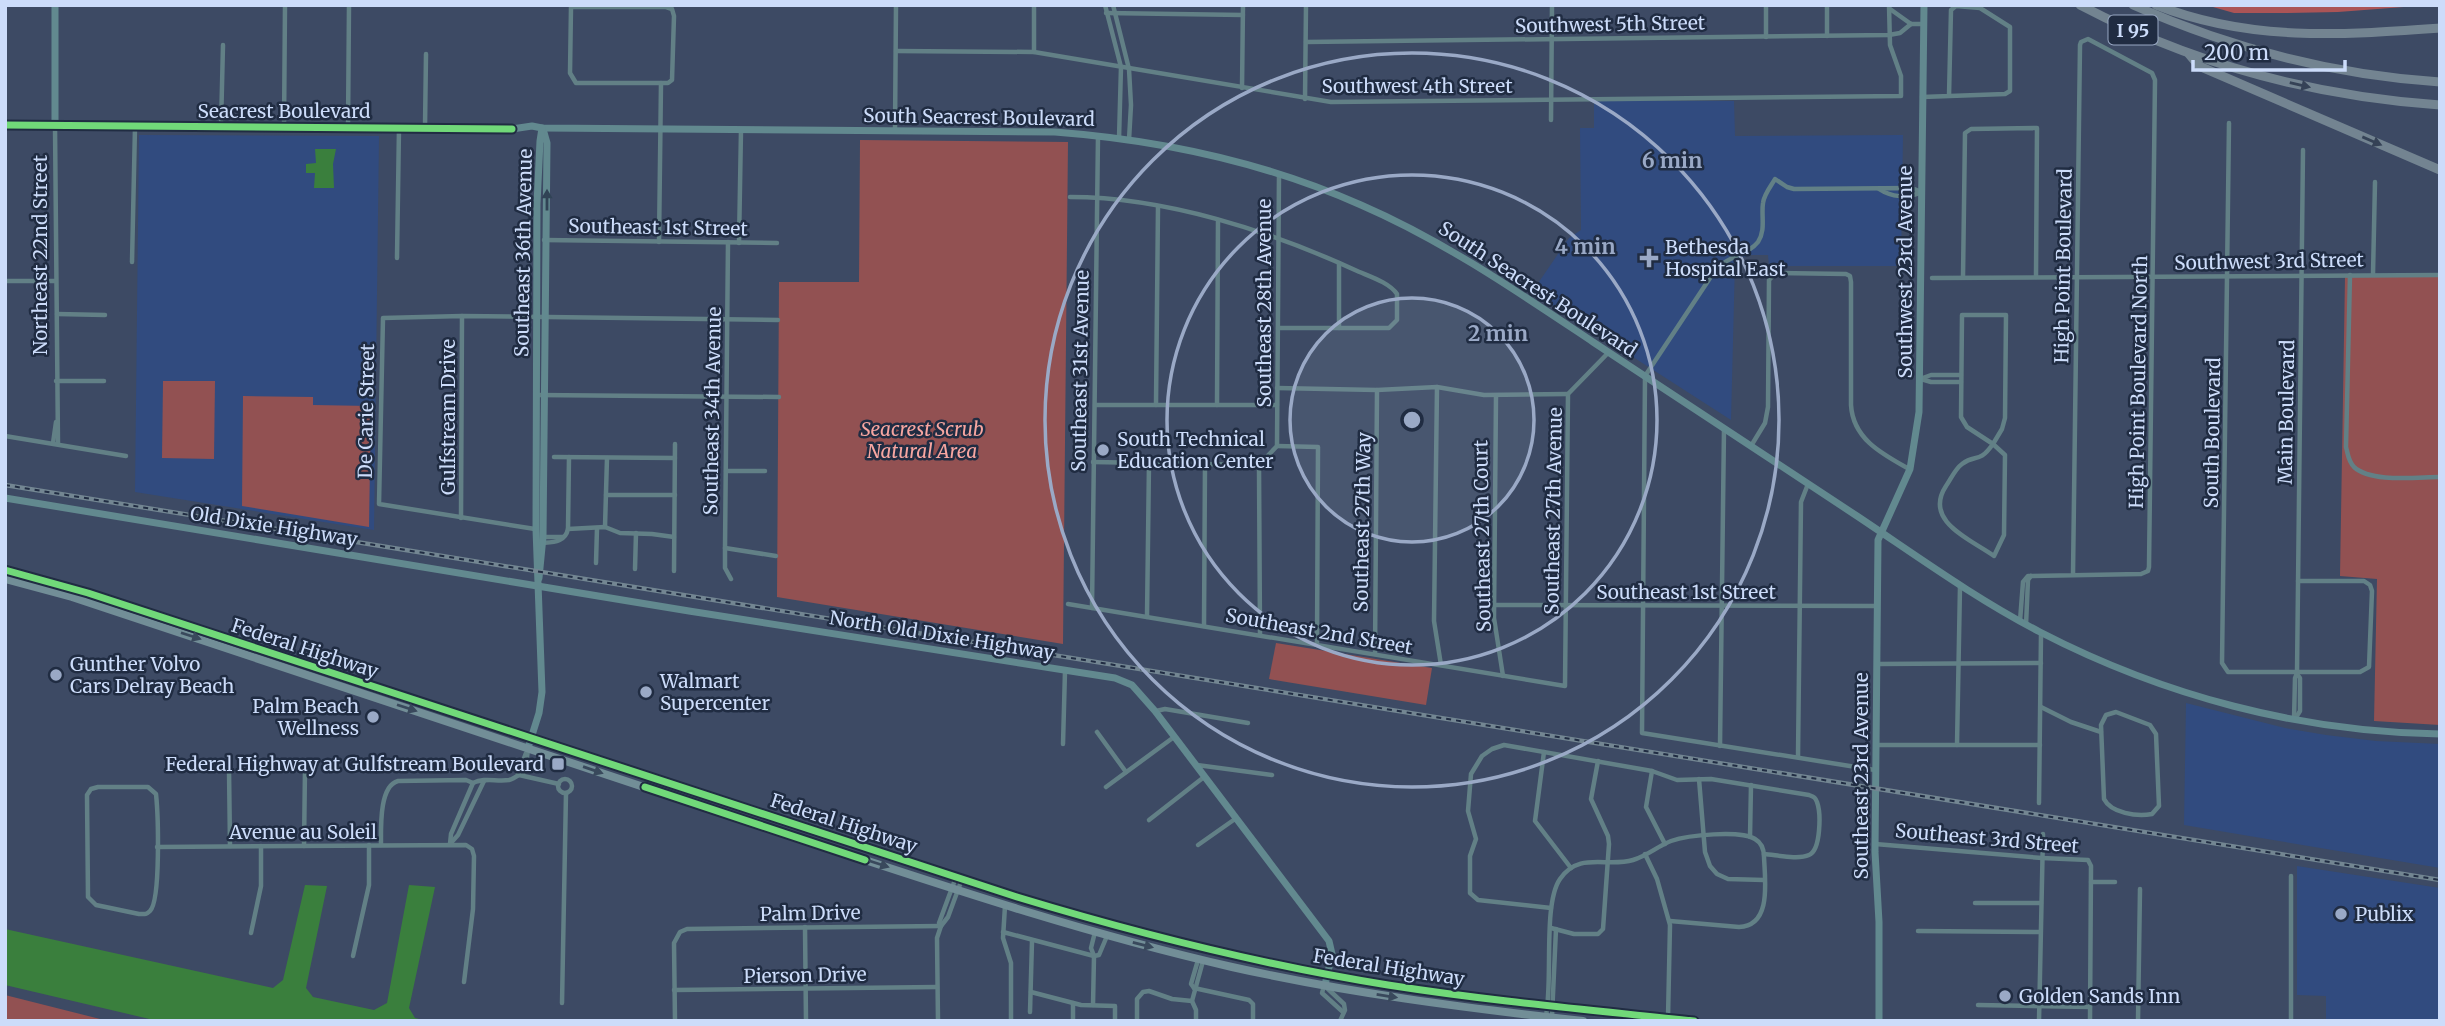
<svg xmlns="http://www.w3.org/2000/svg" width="2445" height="1026" font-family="Merriweather,serif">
  <rect width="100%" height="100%" fill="#3d4a64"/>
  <g fill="#314b7f">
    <polygon points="1594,101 1734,101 1735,136 1903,135 1901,266 1769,266 1768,255 1749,255 1735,261 1731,420 1532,292 1569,238 1581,230 1580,128 1594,128"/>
    <polygon points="139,135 379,136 374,530 135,492"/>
    <polygon points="2186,703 2285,728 2326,735 2376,741 2440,744 2440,868 2184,825"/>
    <polygon points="2297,866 2440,888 2440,1021 2326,1021 2326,996 2297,995"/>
  </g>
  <g fill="#925152">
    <polygon points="860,140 1068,142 1063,644 777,597 779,282 859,282"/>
    <polygon points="2345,277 2440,277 2440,725 2374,721 2377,579 2340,576"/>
    <polygon points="163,381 215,381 214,459 162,458"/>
    <polygon points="243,396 313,397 313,405 371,406 369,527 242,506"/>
    <polygon points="1276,643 1432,668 1426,705 1269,679"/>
    <polygon points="5,995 108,1021 5,1021"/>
  </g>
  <polygon fill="#ab5456" points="2206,5 2430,5 2338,12 2288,13 2234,13"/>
  <g fill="#3a7f3d">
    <polygon points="315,149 336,149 333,164 334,188 314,188 315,173 306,173 306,164 316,163"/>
    <polygon points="305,885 327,886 306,988 313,997 374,1010 387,1003 409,885 435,887 409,1008 415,1018 427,1021 158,1021 5,985 5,929 273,988 283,980"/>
  </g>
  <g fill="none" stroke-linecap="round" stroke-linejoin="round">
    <g stroke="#628086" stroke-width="4.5">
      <polyline points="1105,5 1121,67 1119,139"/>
      <polyline points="1113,5 1129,69 1131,105 1129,140"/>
      <polyline points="571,7 666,7 672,9 674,16 672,80 668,83 576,83 570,73 571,7 571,5"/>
      <polyline points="1890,9 1911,24 1924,24"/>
      <polyline points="1106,13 1243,15"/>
      <polyline points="1827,36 1827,5"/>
      <polyline points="1766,37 1766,5"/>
      <polyline points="1306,42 1889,35 1900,33 1911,24"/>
      <polyline points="896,51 1034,52 1331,102 1901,96 1901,76 1890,45 1889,5"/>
      <polyline points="1034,52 1034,5"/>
      <polyline points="1242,88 1243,5"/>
      <polyline points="1922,97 2005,94 2010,91 2010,27 1980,8 1956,6 1951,10 1949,96"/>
      <polyline points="1305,99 1306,5"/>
      <polyline points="1551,120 1552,5"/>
      <polyline points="2229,123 2222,663 2228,672 2360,672 2369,667 2372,591 2370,585 2364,581 2298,581"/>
      <polyline points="55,126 58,444"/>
      <polyline points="221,126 223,45"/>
      <polyline points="284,127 285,5"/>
      <polyline points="348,127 349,5"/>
      <polyline points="425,127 426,54"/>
      <polyline points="895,130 896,5"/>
      <path d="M1879,189C1891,197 1908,199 1921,192"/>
      <path d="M1070,197C1165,197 1270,231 1355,270C1368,276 1389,282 1397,294V320L1389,328H1278"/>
      <polyline points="544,240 777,243"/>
      <polyline points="659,242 661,83"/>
      <polyline points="728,242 725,548 725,568 731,579"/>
      <polyline points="739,243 741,130"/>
      <polyline points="397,258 399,128"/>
      <polyline points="132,262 135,127"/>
      <polyline points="2373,274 2375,182"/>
      <path d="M2350,275L2346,447C2348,454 2348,461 2354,467C2371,483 2417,477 2440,477"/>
      <polyline points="1963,277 1965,133 1971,129 2037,128 2036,277"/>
      <polyline points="1932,278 2440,275"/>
      <polyline points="5,281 55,281"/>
      <polyline points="57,314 105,315"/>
      <polygon points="1962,315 2006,315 2005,418 2002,429 1993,444 1967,427 1961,417"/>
      <polyline points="1339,328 1339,263"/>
      <polyline points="1920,379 1931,375 1961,375"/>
      <polyline points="1921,379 1931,382 1961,382"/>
      <polyline points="56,381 104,381"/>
      <polyline points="1437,387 1434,621 1441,665"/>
      <polyline points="1277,388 1377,390 1437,387 1484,395 1568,394"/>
      <polyline points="537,395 779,397"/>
      <polyline points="1496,396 1494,618 1503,676"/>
      <polyline points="1095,405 1277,405"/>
      <polyline points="1156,405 1158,207"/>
      <polyline points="1217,405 1218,220"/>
      <polyline points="5,436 126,456"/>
      <polyline points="53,443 56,422"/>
      <path d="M1993,444L2005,455L2004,535L1994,556C1970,539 1923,521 1946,486C1951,479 1955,469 1962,464C1976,453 1978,465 1993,444Z"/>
      <polyline points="1277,446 1318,447 1317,645"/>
      <path d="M1751,446L1765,423L1768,407L1769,280L1776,273L1846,274L1850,276L1851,282V405C1853,439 1882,454 1909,469"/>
      <polyline points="554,457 675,458"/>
      <polyline points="1093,462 1259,465"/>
      <polyline points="1259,465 1277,446 1279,174"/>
      <polyline points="1259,465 1260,635"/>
      <polyline points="726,471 765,471"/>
      <polyline points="606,495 675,495"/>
      <polyline points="461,518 462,316"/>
      <polyline points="605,527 607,458"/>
      <polyline points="535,529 379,504 383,318 462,316 778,320"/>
      <polyline points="568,529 569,457"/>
      <polyline points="544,537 563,537"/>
      <path d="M541,543C552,542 565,543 568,529L605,527L620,533L652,534L674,537"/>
      <polyline points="725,548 776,556"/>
      <polyline points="596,563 597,528"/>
      <polyline points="635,569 636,533"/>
      <polyline points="674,571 675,444"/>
      <polyline points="1068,604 1565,686 1568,394 1608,353"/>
      <polyline points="1493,605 1877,606"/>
      <polyline points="1092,608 1098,136"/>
      <polyline points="1147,617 1149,463"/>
      <polyline points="2020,621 2023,582 2028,576 2141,574 2148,571 2149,567 2155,80 2152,73 2088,39 2081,42 2080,45 2073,574"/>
      <polyline points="2026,625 2028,580 2031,576"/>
      <polyline points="1204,626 1205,463"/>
      <polyline points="1375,654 1377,390"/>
      <polyline points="1877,664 2041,663"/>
      <polyline points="2041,707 2071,722 2101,732"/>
      <polyline points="1156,711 1165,709 1248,723"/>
      <path d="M2116,712L2150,725L2156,734L2159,806L2152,814C2137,817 2111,813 2104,799L2101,725L2106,715Z"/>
      <polyline points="2295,719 2300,711 2300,678 2297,674"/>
      <polyline points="2294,720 2295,678 2297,673 2303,150"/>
      <polyline points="1097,732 1126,772"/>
      <polyline points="1063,744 1065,671"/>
      <polyline points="1876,745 2040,745"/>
      <polyline points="1957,745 1960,586"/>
      <polyline points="1720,746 1724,428"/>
      <polyline points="1544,752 1535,821 1571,868"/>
      <polyline points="1798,757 1801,502 1808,484"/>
      <polyline points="1197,765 1272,775"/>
      <polyline points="229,769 230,846"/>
      <path d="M1875,770L1642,733L1645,376L1716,269C1728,256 1748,255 1758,242C1766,230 1761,216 1763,203C1764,194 1771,186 1775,179L1787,187L1794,189L1912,188L1921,192"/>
      <polyline points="1652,771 1646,807 1665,844"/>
      <polyline points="518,774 526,753"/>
      <polyline points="519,775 559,784"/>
      <polyline points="1699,779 1705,852 1710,866 1717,874 1728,879 1764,880"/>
      <circle cx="565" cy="786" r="7"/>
      <path d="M98,787H148L156,794C158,813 161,900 150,911C146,915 144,914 139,914L96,905L88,897L87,795L91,789Z"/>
      <polyline points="1106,787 1174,737"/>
      <polyline points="2039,803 2041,634"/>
      <polyline points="1149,820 1204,777"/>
      <polyline points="1750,837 1751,785"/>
      <path d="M450,844L451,834L473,783C485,777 496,782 509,780C514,779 520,774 525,771L528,750"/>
      <polyline points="450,844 458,835 484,781"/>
      <polyline points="1875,844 2042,858 2088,860 2091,866 2090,1021"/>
      <path d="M381,845C381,828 379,786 398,781L466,780L473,783"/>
      <polyline points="1198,845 1235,819"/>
      <polyline points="304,846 305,769"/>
      <polyline points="157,847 466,845 472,849 474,856 473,909 464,982"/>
      <polyline points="1645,854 1657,879 1670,925 1668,1018"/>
      <polyline points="2091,882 2115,882"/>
      <polyline points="1975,903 2041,903"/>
      <polyline points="1005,906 1003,938 1011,963 1011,1021"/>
      <path d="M1551,908L1478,900L1470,893V856L1476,839L1468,811L1471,774L1482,756L1492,749L1504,745L1652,771L1677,780L1711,779L1809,795C1814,797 1815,797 1817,802C1821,813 1821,850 1809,855C1798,860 1777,855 1764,854"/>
      <polyline points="941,926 948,917 962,879"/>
      <polyline points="805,927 806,1021"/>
      <polyline points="1551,928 1574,934 1598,934 1603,929 1609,844 1608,836 1591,799 1598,761"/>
      <polyline points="1918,931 2040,932"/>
      <polyline points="1003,932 1094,956 1099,955 1107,936"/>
      <polyline points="251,933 261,886 261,846"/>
      <polyline points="353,956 369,885 369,845"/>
      <polyline points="1324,986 1322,993 1343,1012"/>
      <polyline points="1194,988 1249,1000 1253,1004 1253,1021"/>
      <polyline points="1194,988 1191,984 1198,960"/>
      <polyline points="1327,988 1344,1004 1345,1010 1340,1021"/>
      <polyline points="674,990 937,987"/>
      <polyline points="1031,992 1081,1005 1115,1006 1115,1021"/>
      <polyline points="562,1003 566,793"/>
      <polyline points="1093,1005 1094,956 1091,948 1095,932"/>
      <polyline points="1978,1005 2090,1007"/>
      <polyline points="1030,1012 1032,941"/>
      <polyline points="1552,1016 1556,929"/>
      <polyline points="675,1021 674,943 680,932 687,929 941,926"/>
      <polyline points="938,1021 937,938 941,926 939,923 956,877"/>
      <polyline points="1073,1021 1073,1003"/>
      <polyline points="1137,1021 1137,999 1143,992 1149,991 1172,999 1192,1001"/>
      <polyline points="1196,1021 1196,1010 1192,1001 1203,961"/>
      <path d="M1545,1021C1554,986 1542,905 1560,879C1579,851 1607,868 1633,860C1647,856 1658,846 1671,841C1688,835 1740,830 1755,839C1762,843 1764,850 1764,857C1765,881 1772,926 1739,927L1670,921"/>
      <polyline points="2039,1021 2043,834"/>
      <polyline points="2138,1021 2140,889"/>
      <polyline points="2291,1021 2291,876"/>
    </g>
    <g stroke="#62898f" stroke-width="7">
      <polyline points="5,125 514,129"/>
      <polyline points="55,125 55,5"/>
      <path d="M512,129L532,126L542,128L1055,132C1161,140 1264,162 1361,205C1444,241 1518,292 1593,342C1681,400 1769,458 1857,516C1917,556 1976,599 2040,632C2164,696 2300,732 2440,734"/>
      <polyline points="5,498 689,611 1115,678 1132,685 1155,711 1329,941 1332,954 1325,985"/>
      <polyline points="539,578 543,537 547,143 543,129"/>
      <polyline points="528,748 539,713 542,692 536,529 537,204 540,141 542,128"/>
      <polyline points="1879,1021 1879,922 1875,852 1878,540 1910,469 1919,412 1924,5"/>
    </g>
    <g stroke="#728e97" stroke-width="8">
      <path d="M5,570L88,593L1017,897C1139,934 1263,965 1388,985C1490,1001 1592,1010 1694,1021"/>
      <path d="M5,579L72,597C294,670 517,745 740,819C903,872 1065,929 1232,967C1348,993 1465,1008 1583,1021"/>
    </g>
    <g stroke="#738491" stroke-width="9">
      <path d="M2080,5C2192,64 2314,96 2440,105"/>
      <path d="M2133,5C2230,48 2334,75 2440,82"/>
      <path d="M2156,5C2250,42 2342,35 2440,28"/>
      <polyline points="2189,54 2199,66 2440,170"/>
    </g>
    <defs>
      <polyline id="rail" points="5,485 2440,880"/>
    </defs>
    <use href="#rail" stroke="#738692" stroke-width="4.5"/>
    <use href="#rail" stroke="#202c42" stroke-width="2" stroke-dasharray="5" stroke-linecap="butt"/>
    <defs>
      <g id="cycleway">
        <polyline points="5,125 512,129"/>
        <path d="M5,570L88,593L1017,897C1139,934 1263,965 1388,985C1490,1001 1592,1010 1694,1021"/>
        <polyline points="645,787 865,860"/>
      </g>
    </defs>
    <use href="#cycleway" stroke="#202c42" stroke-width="11"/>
    <use href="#cycleway" stroke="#71d979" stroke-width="7"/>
  </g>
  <defs><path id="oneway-solid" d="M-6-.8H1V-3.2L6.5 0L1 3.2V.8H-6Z" transform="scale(1.75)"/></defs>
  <g fill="#354256">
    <use href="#oneway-solid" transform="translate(2300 85) rotate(13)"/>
    <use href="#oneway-solid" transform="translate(2372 141) rotate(23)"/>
  </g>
  <use fill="#304355" href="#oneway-solid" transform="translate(547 200) rotate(-90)"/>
  <g fill="#39495c">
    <use href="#oneway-solid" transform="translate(191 636) rotate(18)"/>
    <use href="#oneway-solid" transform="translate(407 708) rotate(18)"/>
    <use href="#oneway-solid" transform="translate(593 770) rotate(19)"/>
    <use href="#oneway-solid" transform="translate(879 864) rotate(18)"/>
    <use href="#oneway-solid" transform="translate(1143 945) rotate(14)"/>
    <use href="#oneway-solid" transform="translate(1387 996) rotate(9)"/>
  </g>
  <circle cx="1412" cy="420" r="122" fill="#9aa9c6" fill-opacity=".12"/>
  <g fill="none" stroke="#9aa9c6" stroke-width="3.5">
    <circle cx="1412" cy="420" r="122"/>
    <circle cx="1412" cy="420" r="245"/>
    <circle cx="1412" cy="420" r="367"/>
  </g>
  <g fill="#9aa9c6" stroke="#202c42" stroke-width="2.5">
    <path d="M1645.5 247.5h7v7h7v7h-7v7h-7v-7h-7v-7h7z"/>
    <circle cx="1103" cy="450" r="7"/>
    <circle cx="56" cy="675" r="7"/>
    <circle cx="646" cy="692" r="7"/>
    <circle cx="373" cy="717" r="7"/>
    <rect x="551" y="757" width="14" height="14" rx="3.5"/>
    <circle cx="2341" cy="914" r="7"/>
    <circle cx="2005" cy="996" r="7"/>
  </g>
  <g text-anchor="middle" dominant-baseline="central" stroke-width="5" stroke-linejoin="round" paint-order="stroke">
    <rect fill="#202c42" stroke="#98a7c3" stroke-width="2" x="2108.5" y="15.5" width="49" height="29" rx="5"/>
    <g font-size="18" font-weight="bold" fill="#ccdcfa">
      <text x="2133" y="30">I 95</text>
    </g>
    <g font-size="19" fill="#ccdcfa" stroke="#202c42">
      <text transform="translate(1610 24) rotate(-1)">Southwest 5th Street</text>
      <text x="1417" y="86">Southwest 4th Street</text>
      <text x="284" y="111">Seacrest Boulevard</text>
      <text transform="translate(979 117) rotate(1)">South Seacrest Boulevard</text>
      <text transform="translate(658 227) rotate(1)">Southeast 1st Street</text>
      <text transform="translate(523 253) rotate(-89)">Southeast 36th Avenue</text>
      <text transform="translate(40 255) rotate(-90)">Northeast 22nd Street</text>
      <text transform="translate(2269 261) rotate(-1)">Southwest 3rd Street</text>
      <text transform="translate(2063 266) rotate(-89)">High Point Boulevard</text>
      <text transform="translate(1905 272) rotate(-90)">Southwest 23rd Avenue</text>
      <text transform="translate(1538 289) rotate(33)">South Seacrest Boulevard</text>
      <text transform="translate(1264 303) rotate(-90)">Southeast 28th Avenue</text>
      <text transform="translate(1080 371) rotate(-89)">Southeast 31st Avenue</text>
      <text transform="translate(2138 382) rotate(-89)">High Point Boulevard North</text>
      <text transform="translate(366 411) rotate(-89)">De Carie Street</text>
      <text transform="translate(712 411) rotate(-89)">Southeast 34th Avenue</text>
      <text transform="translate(2286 412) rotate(-89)">Main Boulevard</text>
      <text transform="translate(448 417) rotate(-90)">Gulfstream Drive</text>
      <text transform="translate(2212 433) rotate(-89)">South Boulevard</text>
      <text transform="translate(1553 511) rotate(-89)">Southeast 27th Avenue</text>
      <text transform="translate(1362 522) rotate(-89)">Southeast 27th Way</text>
      <text transform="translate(274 526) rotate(9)">Old Dixie Highway</text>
      <text transform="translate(1482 536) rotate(-91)">Southeast 27th Court</text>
      <text x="1686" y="592">Southeast 1st Street</text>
      <text transform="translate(1319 631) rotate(10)">Southeast 2nd Street</text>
      <text transform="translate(942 635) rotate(9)">North Old Dixie Highway</text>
      <text transform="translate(305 648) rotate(18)">Federal Highway</text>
      <text transform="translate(1861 776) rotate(-90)">Southeast 23rd Avenue</text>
      <text transform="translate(844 823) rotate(18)">Federal Highway</text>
      <text x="303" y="832">Avenue au Soleil</text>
      <text transform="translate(1987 838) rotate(5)">Southeast 3rd Street</text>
      <text transform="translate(810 913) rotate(-1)">Palm Drive</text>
      <text transform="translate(1389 967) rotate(9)">Federal Highway</text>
      <text transform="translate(805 975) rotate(-1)">Pierson Drive</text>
    </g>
    <g font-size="19" fill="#ccdcfa" stroke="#202c42" text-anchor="start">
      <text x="1665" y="247">Bethesda<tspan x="1665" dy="22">Hospital East</tspan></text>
      <text x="1117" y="439">South Technical<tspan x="1117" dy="22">Education Center</tspan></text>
      <text x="70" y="664">Gunther Volvo<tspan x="70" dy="22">Cars Delray Beach</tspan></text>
      <text x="660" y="681">Walmart<tspan x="660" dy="22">Supercenter</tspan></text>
      <text x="359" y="706" text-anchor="end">Palm Beach<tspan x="359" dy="22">Wellness</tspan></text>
      <text x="544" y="764" text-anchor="end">Federal Highway at Gulfstream Boulevard</text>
      <text x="2355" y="914">Publix</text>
      <text x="2019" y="996">Golden Sands Inn</text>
    </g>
    <g font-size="19" font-style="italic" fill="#f8a6a1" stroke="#202c42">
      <text x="922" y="429">Seacrest Scrub<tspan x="922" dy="22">Natural Area</tspan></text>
    </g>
  </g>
  <circle cx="1412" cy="420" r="10" fill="#9aa9c6" stroke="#202c42" stroke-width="3.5"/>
  <g font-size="21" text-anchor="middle" font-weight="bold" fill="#9aa9c6" stroke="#202c42" stroke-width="5" stroke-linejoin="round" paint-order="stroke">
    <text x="1672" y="168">6 min</text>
    <text x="1585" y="254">4 min</text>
    <text x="1498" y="341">2 min</text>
  </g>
  <rect width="2445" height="1026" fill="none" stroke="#ccdcfa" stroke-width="14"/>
  <path d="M2193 60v10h152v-10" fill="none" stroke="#ccdcfa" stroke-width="3.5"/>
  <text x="2204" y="60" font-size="21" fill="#ccdcfa" stroke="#202c42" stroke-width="5" paint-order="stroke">200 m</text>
</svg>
